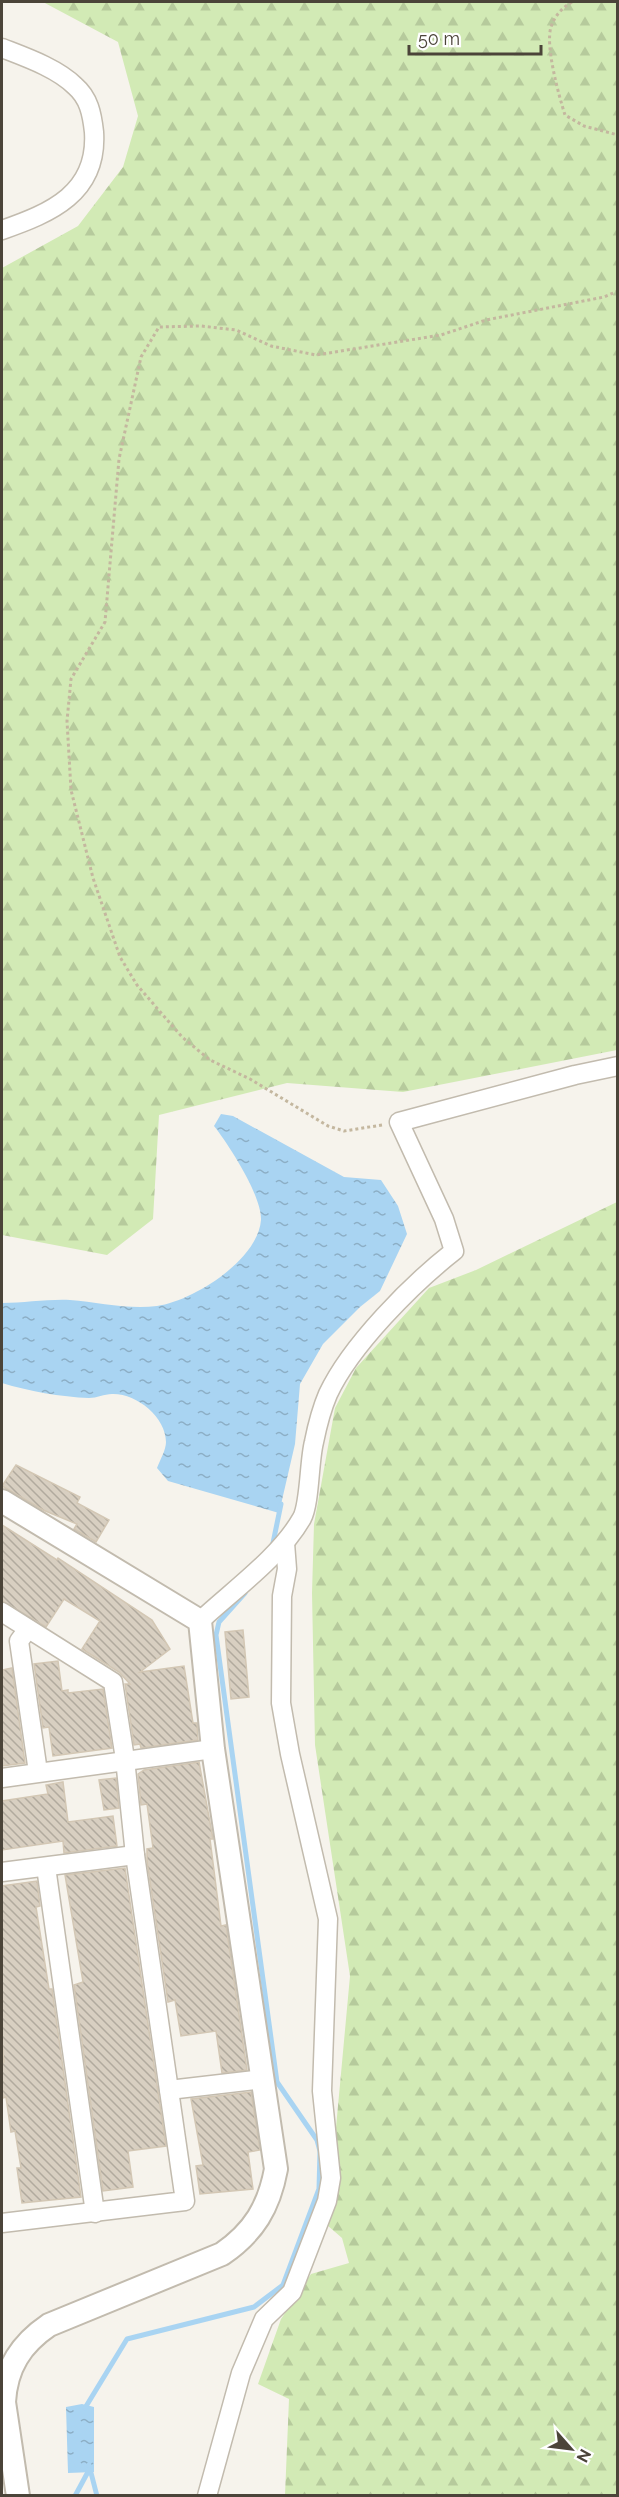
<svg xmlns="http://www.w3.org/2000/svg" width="619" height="2497" font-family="Raleway,sans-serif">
  <defs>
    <pattern id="forest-firs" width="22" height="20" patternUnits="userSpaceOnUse" patternTransform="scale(1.5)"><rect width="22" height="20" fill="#d2eab5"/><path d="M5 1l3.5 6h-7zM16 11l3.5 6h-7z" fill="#b6ca9c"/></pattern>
    <pattern id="water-ripples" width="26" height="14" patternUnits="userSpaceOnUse" patternTransform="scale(1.5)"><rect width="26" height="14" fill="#a9d4f2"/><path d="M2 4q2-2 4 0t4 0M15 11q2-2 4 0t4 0" fill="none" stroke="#8caec5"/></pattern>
    <pattern id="building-back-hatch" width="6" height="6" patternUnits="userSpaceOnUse" patternTransform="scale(1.5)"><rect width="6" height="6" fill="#d8cfc1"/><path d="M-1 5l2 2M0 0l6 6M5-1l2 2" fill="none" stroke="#b1aa9e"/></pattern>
  </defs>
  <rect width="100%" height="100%" fill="#f6f3ec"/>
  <g fill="url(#forest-firs)">
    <polygon points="43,2 617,2 617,1050 403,1092 287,1083 159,1115 153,1219 107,1255 2,1235 2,268 78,226 123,167 138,116 118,42"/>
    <polygon points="617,1202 617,2495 285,2495 289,2399 258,2384 281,2319 311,2274 349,2263 342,2238 327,2225 350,1976 315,1745 312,1593 314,1524 335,1408 356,1368 429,1288 476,1270"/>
  </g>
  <g fill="url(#water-ripples)">
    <path d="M221,1114L233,1116L344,1177L381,1180L398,1206L407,1234L380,1291L360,1307L323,1344L300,1384L295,1444L279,1513L168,1481L157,1468C160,1460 166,1450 166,1442C166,1417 136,1393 112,1394C104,1394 97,1398 89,1398C61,1397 28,1391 2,1383V1303C24,1303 48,1299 70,1300C98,1302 129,1310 157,1306C193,1301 258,1260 261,1220C262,1196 229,1145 214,1126Z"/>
    <polygon points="82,2404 94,2407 94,2472 68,2473 66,2407"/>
  </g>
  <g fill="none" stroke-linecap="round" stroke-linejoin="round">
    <g stroke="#a9d4f2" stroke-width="5">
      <polyline points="273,1543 281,1504"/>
      <polyline points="85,2408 127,2339 254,2307 283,2285 319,2189 320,2151 317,2140 277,2082 216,1635 219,1622 245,1593"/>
      <polyline points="89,2465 97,2496"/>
      <polyline points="75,2496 89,2470"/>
    </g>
  </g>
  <g fill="url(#building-back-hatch)" stroke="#d3c7b4" stroke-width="1.5">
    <polygon points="16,1465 80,1497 77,1503 109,1520 96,1542 74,1529 77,1524 43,1510 2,1486"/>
    <polygon points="2,1525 57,1560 58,1558 152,1620 170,1649 140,1672 184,1666 193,1723 197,1723 198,1740 141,1748 140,1744 134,1745 125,1684 130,1684 119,1672 82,1649 100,1621 64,1599 46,1627 2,1601"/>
    <polygon points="243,1630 249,1697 231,1699 225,1632"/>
    <polygon points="58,1661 62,1691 68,1690 68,1693 103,1689 112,1748 53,1756 49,1727 43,1728 34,1664"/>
    <polygon points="12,1668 25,1763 2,1766 2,1670"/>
    <polygon points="199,1762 213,1839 210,1839 221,1926 226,1925 247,2070 222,2073 216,2031 181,2036 175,2000 168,2002 147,1861 147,1849 153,1848 147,1804 141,1805 138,1774 144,1770"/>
    <polygon points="116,1778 119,1808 104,1810 99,1780"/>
    <polygon points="63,1782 68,1822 113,1816 117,1846 64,1853 63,1841 2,1850 2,1801 48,1794 46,1785"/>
    <polygon points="125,1868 166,2146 128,2151 133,2187 103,2191 74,1985 83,1982 65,1875"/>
    <polygon points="37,1881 40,1906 36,1907 49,1989 52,1989 81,2197 22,2203 17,2168 21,2168 15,2131 11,2132 6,2097 3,2098 2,2088 2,2063 4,2062 2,2043 2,1886"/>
    <polygon points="251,2092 260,2150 248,2152 253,2189 200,2194 196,2166 203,2165 191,2099"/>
  </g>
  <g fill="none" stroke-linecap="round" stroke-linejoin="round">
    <defs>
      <g id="minor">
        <path d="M2,48C25,57 57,68 75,86C89,98 92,114 94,132C98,193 51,213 2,230"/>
        <polyline points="2,1612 113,1682 125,1759 135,1855 185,2201 2,2223"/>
        <path d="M200,1621C232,1591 280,1557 302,1518C310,1503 309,1461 314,1442C317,1427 322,1408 328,1394C351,1345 412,1284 454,1251L444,1219L399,1122L575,1075L618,1066"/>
        <polyline points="28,1629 19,1641 38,1772"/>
        <polyline points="2,1778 213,1749"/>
        <polyline points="46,1867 95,2213"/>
        <polyline points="2,1872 135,1855"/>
        <polyline points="169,2090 264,2079"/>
        <polyline points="207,2496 241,2373 264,2319 292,2292 327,2201 331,2178 322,2091 328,1919 290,1754 281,1703 282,1596 287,1569 285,1543"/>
      </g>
      <path id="tertiary" d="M2,1501L200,1621L213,1749L276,2169C269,2207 254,2232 222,2254L49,2325C21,2344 6,2367 4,2402L18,2496"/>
    </defs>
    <use href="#minor" stroke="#c2bbae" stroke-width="21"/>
    <use href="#tertiary" stroke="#c2bbae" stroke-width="26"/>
    <g stroke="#c4b79f" stroke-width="3" stroke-dasharray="3 3" stroke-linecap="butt">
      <path d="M572,2C562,8 555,15 551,27C545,46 559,96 565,115L584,126L618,135"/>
      <polyline points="382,1125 344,1131 328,1126 250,1079 210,1060 182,1037 137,985 120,957 93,878 71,790 67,721 71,679 105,622 119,459 141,357 159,327 201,326 236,330 271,346 316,355 441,335 486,320 604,297 618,291"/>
    </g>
    <use href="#minor" stroke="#fff" stroke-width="18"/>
    <use href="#tertiary" stroke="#fff" stroke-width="22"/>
  </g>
  <rect width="619" height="2497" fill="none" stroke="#4b4439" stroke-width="6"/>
  <g transform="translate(571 2449) rotate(118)" stroke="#ffffff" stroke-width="4.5" paint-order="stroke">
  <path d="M0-4.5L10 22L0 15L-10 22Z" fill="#4b4439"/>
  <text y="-9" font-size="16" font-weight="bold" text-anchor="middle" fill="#4b4439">N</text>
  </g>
  <path d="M409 45v9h132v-9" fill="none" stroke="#4b4439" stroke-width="3"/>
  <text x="418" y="45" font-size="18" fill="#4b4439" stroke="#ffffff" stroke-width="4.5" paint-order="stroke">50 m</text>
</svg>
